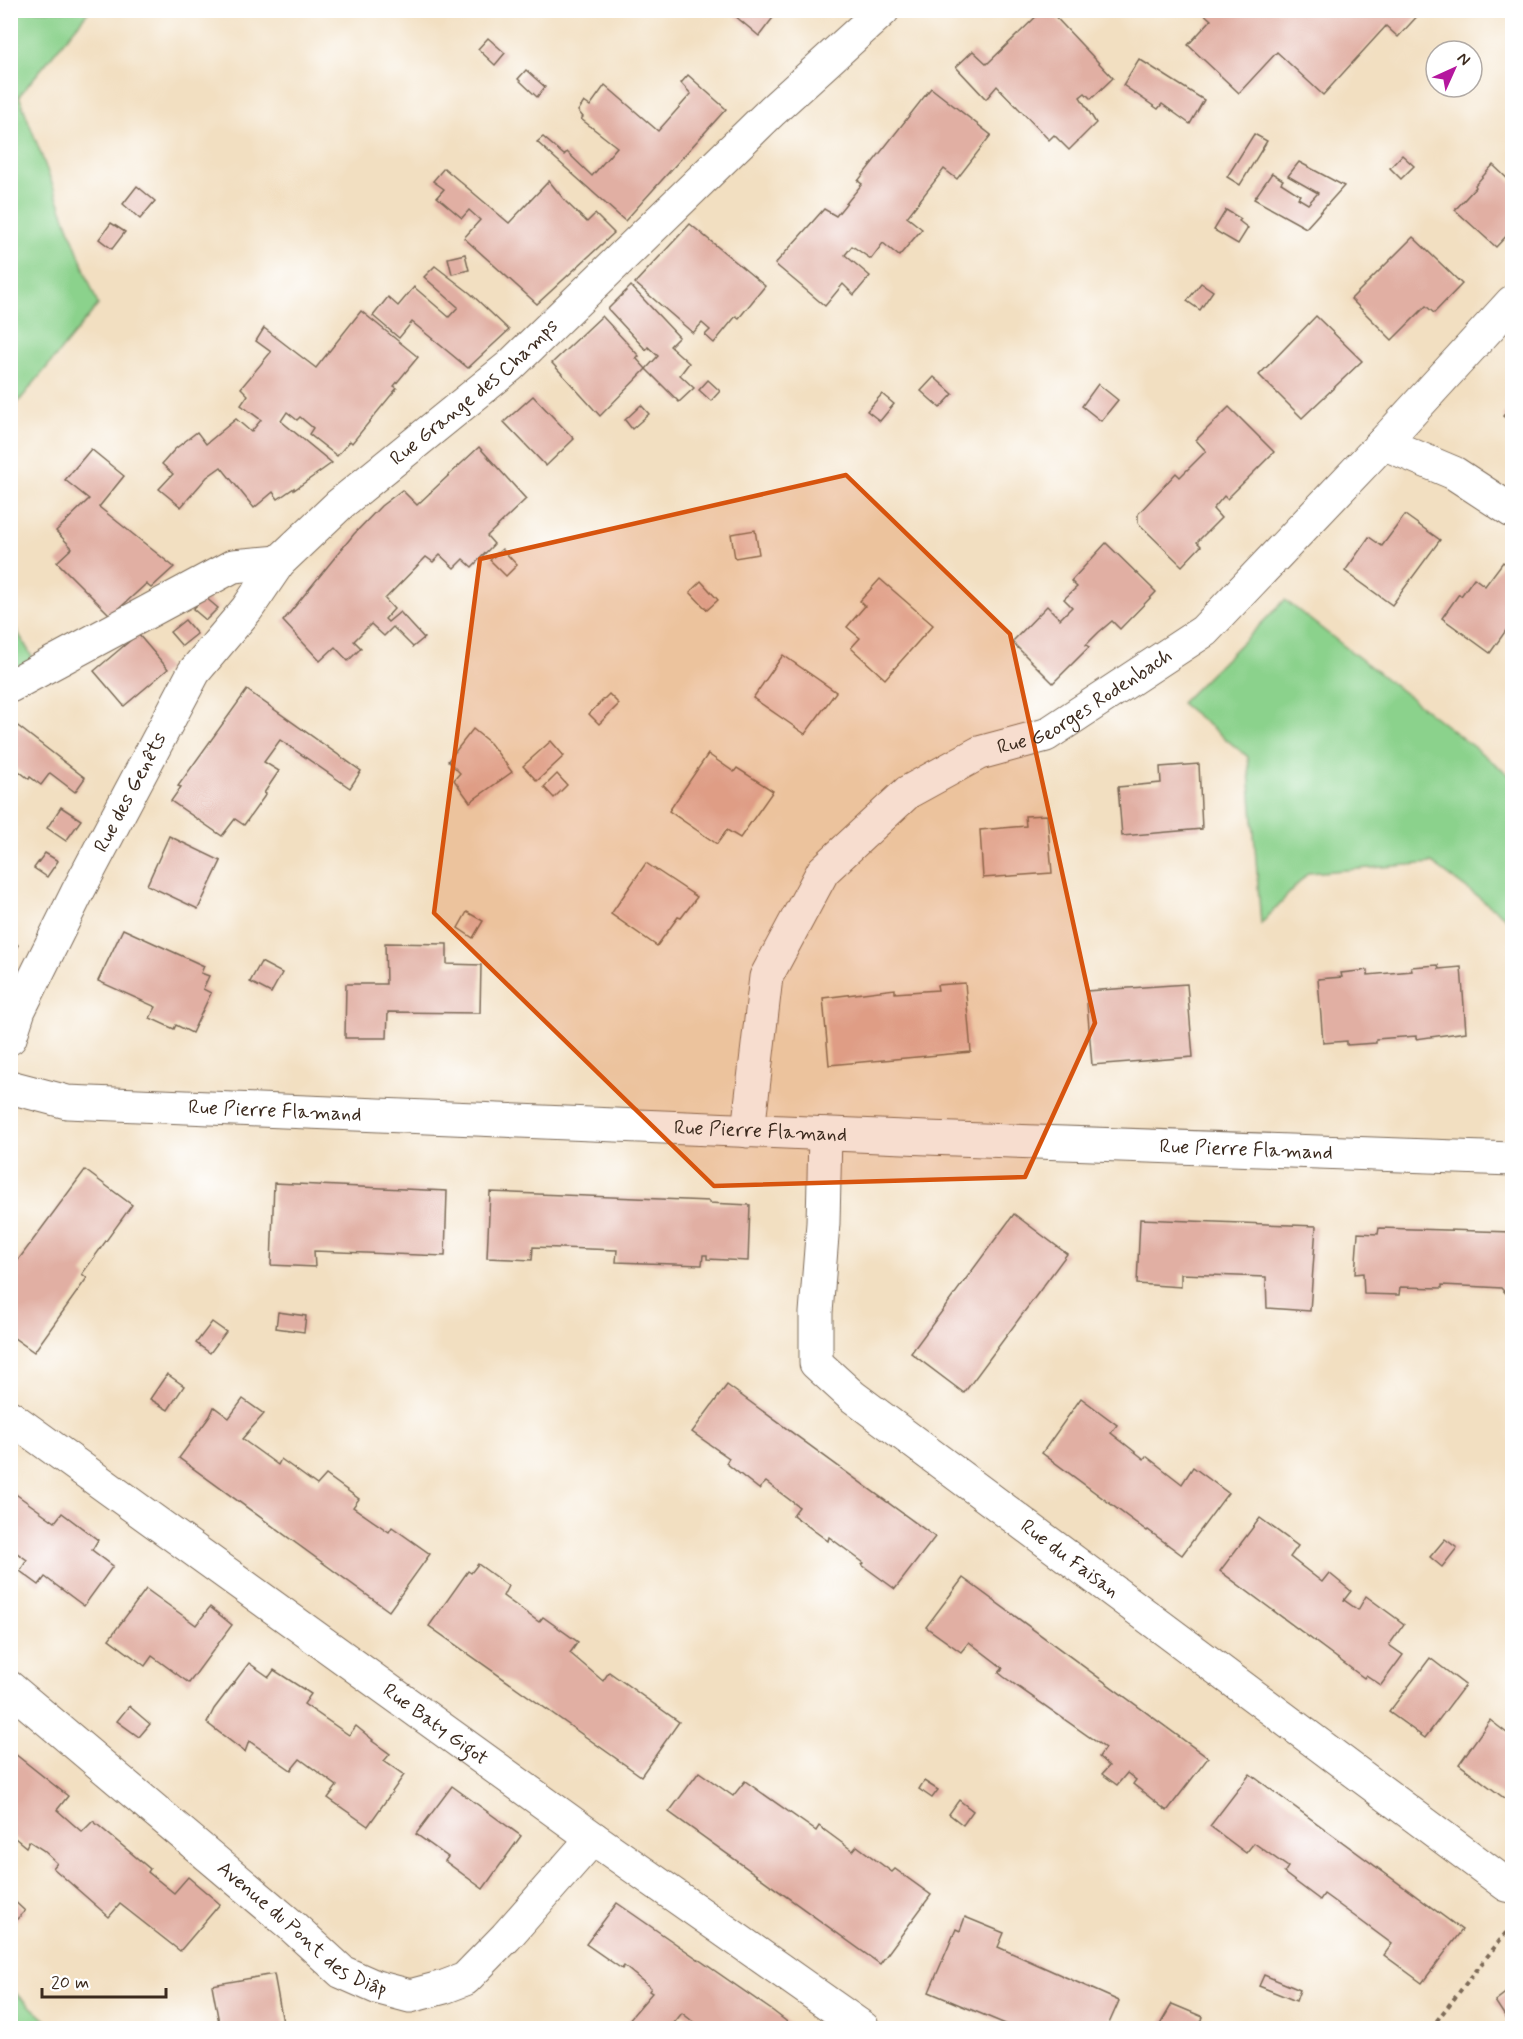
<svg xmlns="http://www.w3.org/2000/svg" width="1523" height="2039" font-family="Mynerve,sans-serif">
  <rect width="100%" height="100%" fill="#fff"/>
  <filter id="ink" filterUnits="userSpaceOnUse"><feTurbulence type="fractalNoise" baseFrequency=".0167" numOctaves="2"/><feDisplacementMap in="SourceGraphic" scale="12" xChannelSelector="R" yChannelSelector="G"/><feConvolveMatrix kernelMatrix="1 2 1 2 8 2 1 2 1" color-interpolation-filters="sRGB"/></filter>
  <filter id="wash" filterUnits="userSpaceOnUse"><feTurbulence type="fractalNoise" baseFrequency=".008" numOctaves="4" result="noise"/><feDisplacementMap in="SourceGraphic" scale="24" xChannelSelector="R" yChannelSelector="G"/><feGaussianBlur stdDeviation="1.35" result="paint"/><feColorMatrix in="noise" values="0 0 0 0 0 0 0 0 0 0 0 0 0 0 0 0 0 1.4 0 .05"/><feComposite in="paint" operator="in"/></filter>
  <g filter="url(#wash)">
    <rect width="100%" height="100%" fill="#f2dfc1"/>
    <g fill="#8bd28c" stroke="#637e55" stroke-width="1.5">
      <polygon points="11,10 89,11 19,96 98,305 11,411"/>
      <polygon points="1285,600 1512,777 1512,922 1432,863 1308,873 1261,924 1248,757 1181,703"/>
      <polygon points="10,619 34,660 10,672"/>
      <polygon points="11,1989 55,2028 11,2028"/>
    </g>
    <g id="blocks">
      <g fill="#e1afa3">
        <polygon points="728,10 779,10 759,36"/>
        <polygon points="1043,10 1049,10 1113,78 1091,99 1085,93 1080,97 1096,123 1069,150 1054,135 1049,140 997,86 986,99 956,67 973,51 987,64"/>
        <polygon points="1200,10 1423,10 1398,37 1386,26 1323,95 1277,52 1239,93 1188,45 1211,20"/>
        <polygon points="488,38 505,53 495,65 478,49"/>
        <polygon points="1139,59 1204,100 1190,124 1162,104 1158,109 1123,85"/>
        <polygon points="526,70 545,87 537,97 518,79"/>
        <polygon points="688,75 726,109 625,221 537,142 543,137 564,155 567,152 592,176 617,147 581,119 583,117 578,111 584,102 590,106 605,85 658,131 691,94 681,83"/>
        <polygon points="931,88 991,135 957,179 944,169 907,217 922,229 899,256 883,243 871,259 852,246 845,255 870,276 854,295 843,284 825,306 775,264 824,209 836,216 862,184 858,181"/>
        <polygon points="1254,134 1267,141 1240,185 1227,177"/>
        <polygon points="1402,155 1414,166 1401,179 1390,168"/>
        <polygon points="1299,162 1344,186 1306,228 1254,199 1272,173 1283,180 1281,183 1300,195 1298,198 1308,204 1318,193 1288,176"/>
        <polygon points="1493,165 1512,183 1512,230 1496,247 1455,210 1476,187 1475,185"/>
        <polygon points="444,168 509,223 549,181 566,202 587,222 595,214 614,233 537,304 464,238 480,220 469,210 462,218 437,197 444,189 433,181"/>
        <polygon points="137,186 155,201 140,219 123,204"/>
        <polygon points="1226,210 1241,219 1239,221 1248,228 1238,244 1214,230"/>
        <polygon points="111,223 125,232 112,249 99,239"/>
        <polygon points="690,224 765,286 739,318 736,316 714,343 705,335 710,330 702,323 693,333 635,283"/>
        <polygon points="1413,237 1462,284 1434,313 1426,306 1392,340 1351,299"/>
        <polygon points="465,254 469,270 452,274 448,258"/>
        <polygon points="435,266 470,293 509,330 468,368 412,322 399,338 373,316 388,297 398,306 414,287 449,317 458,307 424,277"/>
        <polygon points="1201,283 1213,291 1200,310 1187,301"/>
        <polygon points="631,286 679,337 670,346 689,363 680,375 694,388 679,402 646,369 658,356 648,347 646,350 608,309"/>
        <polygon points="361,311 418,357 394,386 397,388 352,443 350,441 337,456 309,434 313,428 300,417 297,420 287,412 281,421 332,463 294,490 294,488 278,499 273,492 254,508 221,467 207,477 181,507 159,489 173,474 162,464 175,449 197,432 206,444 236,419 251,432 261,420 241,405 248,395 241,388 271,352 256,341 264,328 316,368"/>
        <polygon points="602,316 639,356 636,358 646,369 600,416 552,363"/>
        <polygon points="1316,316 1362,361 1302,418 1259,375"/>
        <polygon points="934,377 953,394 940,408 921,391"/>
        <polygon points="708,380 720,391 711,401 699,390"/>
        <polygon points="1098,384 1118,400 1101,421 1082,406"/>
        <polygon points="882,394 894,404 880,421 867,411"/>
        <polygon points="533,396 574,439 546,466 504,422"/>
        <polygon points="1512,403 1512,423 1503,416"/>
        <polygon points="641,405 649,414 632,429 625,420"/>
        <polygon points="1229,407 1274,452 1227,499 1224,496 1213,509 1221,518 1197,542 1201,546 1182,566 1138,523 1138,514 1176,473 1180,477 1206,451 1196,440"/>
        <polygon points="479,447 526,499 487,536 494,544 472,567 463,559 454,568 440,555 433,562 426,557 385,599 394,609 385,619 388,622 400,612 424,638 413,647 393,627 384,636 371,624 354,641 361,648 348,661 335,647 320,661 283,621 354,534 381,506 402,490 417,505"/>
        <polygon points="91,449 124,476 99,507 174,567 151,588 146,584 111,616 57,562 72,548 56,531 89,499 65,480"/>
        <polygon points="1405,515 1440,540 1392,605 1345,571 1369,537 1382,546"/>
        <polygon points="755,530 759,554 735,558 731,534"/>
        <polygon points="1106,543 1156,592 1120,629 1112,621 1099,632 1086,645 1089,647 1053,683 1012,642 1047,606 1060,619 1072,607 1064,599 1077,587 1071,581"/>
        <polygon points="502,549 517,565 506,576 490,560"/>
        <polygon points="1503,562 1512,569 1512,622 1490,653 1442,618 1459,594 1461,596 1474,578 1485,586"/>
        <polygon points="880,579 933,625 885,679 851,648 860,638 847,627 865,606 860,601"/>
        <polygon points="701,581 718,600 707,610 690,592"/>
        <polygon points="205,597 218,608 206,620 193,609"/>
        <polygon points="185,620 197,634 182,646 170,632"/>
        <polygon points="138,634 168,669 124,706 94,671"/>
        <polygon points="783,655 836,692 805,734 753,698"/>
        <polygon points="247,690 361,771 350,788 280,740 264,762 279,771 264,793 266,794 244,825 235,819 222,836 171,801 181,787 178,786"/>
        <polygon points="609,694 619,704 599,724 589,714"/>
        <polygon points="10,720 85,778 75,792 50,773 41,785 30,777 29,779 10,764"/>
        <polygon points="473,729 490,743 512,772 470,802 454,780 460,773 448,761"/>
        <polygon points="551,741 564,756 537,781 523,766"/>
        <polygon points="708,754 734,772 737,768 773,791 740,838 727,830 717,844 669,811"/>
        <polygon points="1199,764 1202,829 1122,836 1118,787 1161,783 1160,767"/>
        <polygon points="557,774 567,785 554,798 544,787"/>
        <polygon points="61,807 81,820 66,841 47,828"/>
        <polygon points="1047,815 1052,873 983,878 980,830 1026,826 1025,816"/>
        <polygon points="169,836 221,861 198,909 147,885"/>
        <polygon points="45,853 58,861 47,877 34,868"/>
        <polygon points="646,863 697,897 681,918 678,917 657,946 611,914"/>
        <polygon points="467,912 483,921 473,938 458,928"/>
        <polygon points="123,929 204,966 201,973 209,976 203,989 211,993 192,1033 176,1025 174,1029 150,1018 156,1007 98,981"/>
        <polygon points="10,936 18,945 10,961"/>
        <polygon points="385,943 447,944 447,964 481,965 480,1013 388,1012 387,1038 345,1038 346,984 386,984"/>
        <polygon points="261,962 282,973 271,993 250,982"/>
        <polygon points="1438,965 1439,969 1461,967 1466,1032 1416,1039 1416,1036 1376,1039 1376,1043 1347,1045 1347,1041 1323,1043 1318,979 1342,977 1341,973 1368,970 1368,975 1412,971 1411,967"/>
        <polygon points="965,983 971,1052 829,1065 823,998 895,989 895,993 938,990 937,985"/>
        <polygon points="1187,984 1193,1057 1092,1065 1086,991"/>
        <polygon points="85,1170 132,1205 82,1274 87,1278 34,1352 10,1335 10,1271"/>
        <polygon points="274,1183 447,1191 445,1256 314,1251 315,1267 271,1265"/>
        <polygon points="490,1192 709,1201 709,1203 750,1205 748,1261 707,1259 707,1255 703,1255 702,1265 616,1262 617,1250 533,1247 532,1260 487,1258"/>
        <polygon points="1014,1214 1067,1254 964,1393 911,1353"/>
        <polygon points="1140,1219 1316,1226 1310,1311 1267,1308 1266,1277 1181,1274 1181,1287 1137,1284"/>
        <polygon points="1379,1228 1512,1232 1512,1300 1501,1288 1485,1287 1442,1285 1442,1288 1400,1287 1399,1295 1364,1294 1363,1273 1355,1274 1358,1233 1378,1234"/>
        <polygon points="278,1312 306,1316 304,1332 276,1328"/>
        <polygon points="212,1322 226,1332 210,1353 196,1343"/>
        <polygon points="167,1374 184,1386 168,1410 150,1399"/>
        <polygon points="727,1385 935,1537 895,1589 862,1565 864,1563 829,1537 828,1541 793,1515 799,1507 766,1482 759,1489 726,1463 729,1458 692,1432"/>
        <polygon points="1081,1398 1117,1425 1111,1433 1144,1459 1146,1456 1182,1484 1193,1467 1228,1493 1182,1555 1148,1530 1147,1531 1042,1453"/>
        <polygon points="243,1399 264,1414 242,1439 278,1465 281,1459 317,1485 326,1475 359,1499 353,1507 389,1532 392,1527 430,1554 389,1611 179,1458 210,1416 214,1407 229,1418"/>
        <polygon points="10,1490 55,1522 62,1513 98,1540 92,1550 113,1566 84,1606 45,1577 39,1585 20,1571 27,1560 10,1548"/>
        <polygon points="1260,1518 1298,1546 1290,1557 1322,1582 1329,1573 1351,1591 1344,1600 1358,1610 1366,1596 1404,1624 1389,1645 1403,1655 1381,1685 1366,1675 1364,1678 1220,1571"/>
        <polygon points="1445,1539 1457,1548 1442,1567 1430,1557"/>
        <polygon points="478,1564 508,1586 503,1596 539,1622 543,1617 578,1642 570,1653 603,1681 609,1672 679,1722 641,1776 429,1626 468,1571 471,1573"/>
        <polygon points="963,1578 1208,1758 1167,1811 1133,1784 1136,1780 1127,1773 1117,1785 1102,1774 1109,1766 1099,1757 1105,1748 1004,1677 999,1673 1003,1668 969,1642 961,1652 926,1627"/>
        <polygon points="146,1589 196,1625 210,1607 232,1625 189,1683 152,1656 145,1666 109,1639"/>
        <polygon points="1430,1658 1465,1685 1425,1738 1389,1712"/>
        <polygon points="249,1663 269,1677 274,1670 311,1694 304,1704 349,1735 356,1726 373,1740 372,1741 390,1754 384,1761 404,1775 368,1826 328,1798 337,1786 300,1759 291,1770 249,1741 245,1752 207,1723 214,1709"/>
        <polygon points="129,1706 150,1724 139,1737 117,1721"/>
        <polygon points="1490,1720 1512,1737 1512,1804 1459,1764"/>
        <polygon points="10,1750 68,1796 57,1810 82,1832 93,1821 150,1869 148,1872 174,1893 188,1877 220,1904 180,1951 120,1904 109,1917 53,1868 57,1863 43,1850 29,1841 26,1847 10,1834"/>
        <polygon points="699,1772 733,1796 745,1781 816,1831 819,1826 853,1851 857,1846 892,1872 895,1869 931,1895 880,1964 669,1812"/>
        <polygon points="1250,1774 1462,1930 1422,1983 1384,1955 1392,1944 1357,1918 1324,1894 1320,1900 1284,1873 1288,1867 1254,1843 1246,1853 1210,1826"/>
        <polygon points="924,1781 938,1790 932,1798 919,1789"/>
        <polygon points="452,1786 521,1836 483,1889 445,1861 448,1857 416,1834"/>
        <polygon points="959,1800 973,1811 963,1825 949,1814"/>
        <polygon points="10,1897 25,1911 14,1922 10,1919"/>
        <polygon points="617,1903 773,2011 795,2028 701,2028 682,2013 670,2028 636,2028 627,2022 652,1993 649,1991 651,1988 624,1966 622,1969 586,1944"/>
        <polygon points="965,1917 1004,1933 998,1947 1119,2001 1107,2028 1015,2028 929,1992 956,1929 960,1931"/>
        <polygon points="274,1974 284,2028 220,2028 212,1985"/>
        <polygon points="1264,1975 1300,1990 1296,2001 1259,1986"/>
        <polygon points="1512,1988 1512,2027 1495,2001"/>
        <polygon points="1172,2004 1203,2017 1199,2028 1158,2028"/>
      </g>
    </g>
  </g>
  <g filter="url(#ink)">
    <use href="#blocks" fill-opacity="0" stroke="#7b6957" stroke-width="1.5"/>
    <g fill="none" stroke-linecap="round" stroke-linejoin="round">
      <defs>
        <g id="minor">
          <polyline points="1383,443 1454,473 1512,511"/>
          <polyline points="10,686 233,566 279,562"/>
          <path id="s1" d="M10,1038L19,1010L77,893L194,672L247,609L279,562L340,504L510,366L772,111L883,10"/>
          <path id="s2" d="M10,1087L67,1102L927,1138L1512,1159"/>
          <path id="s3" d="M748,1131L766,977L823,871L908,792L979,753L1046,735L1204,631L1383,443L1512,302"/>
          <path id="s4" d="M825,1134L823,1223L816,1313V1363L852,1396L1507,1885L1512,1886"/>
          <path id="s5" d="M10,1417L593,1838L863,2028"/>
          <path id="s6" d="M10,1688L292,1926L342,1972L376,1987L410,1996L444,1987L465,1979L506,1937L593,1838"/>
        </g>
      </defs>
      <use href="#minor" stroke="#7b6957" stroke-width="35"/>
      <polyline stroke="#7b6957" stroke-width="4" stroke-dasharray="4.5 4.5" stroke-linecap="butt" points="1431,2028 1512,1925"/>
      <use href="#minor" stroke="#fff" stroke-width="33"/>
    </g>
  </g>
  <path fill="#d7540e" fill-opacity="0.2" stroke="#d7540e" stroke-width="4.5" stroke-linejoin="round" d="M846,475L1010,634L1095,1023L1025,1177L714,1186L434,913L480,559Z"/>
  <g text-anchor="middle" dominant-baseline="central" stroke-width="4.5" stroke-linejoin="round" paint-order="stroke">
    <g font-size="20" fill="#3b2a1e" stroke="#fff">
      <text stroke="none"><textPath href="#s1" startOffset="808">Rue Grange des Champs</textPath></text>
      <text stroke="none"><textPath href="#s3" startOffset="591">Rue Georges Rodenbach</textPath></text>
      <text stroke="none"><textPath href="#s1" startOffset="274">Rue des Genêts</textPath></text>
      <text stroke="none"><textPath href="#s2" startOffset="267">Rue Pierre Flamand</textPath></text>
      <text stroke="none"><textPath href="#s2" startOffset="753">Rue Pierre Flamand</textPath></text>
      <text stroke="none"><textPath href="#s2" startOffset="1239">Rue Pierre Flamand</textPath></text>
      <text stroke="none"><textPath href="#s4" startOffset="550">Rue du Faisan</textPath></text>
      <text stroke="none"><textPath href="#s5" startOffset="525">Rue Baty Gigot</textPath></text>
      <text stroke="none"><textPath href="#s6" startOffset="380">Avenue du Pont des Diâp</textPath></text>
    </g>
  </g>
  <rect width="1523" height="2039" fill="none" stroke="#fff" stroke-width="36"/>
  <g transform="translate(1454 69) rotate(45)"><circle r="28" fill="#ffffff" stroke="#b1aaa5" stroke-width="1.5"/>
  <path d="M0-4.5L10 22L0 15L-10 22Z" fill="#b5179e"/>
  <text y="-9" font-size="16" font-weight="bold" text-anchor="middle" fill="#3b2a1e">N</text>
  </g>
  <path d="M42 1988v9h124v-9" fill="none" stroke="#3b2a1e" stroke-width="3"/>
  <text x="51" y="1988" font-size="18" fill="#3b2a1e" stroke="#ffffff" stroke-width="4.5" paint-order="stroke">20 m</text>
</svg>
